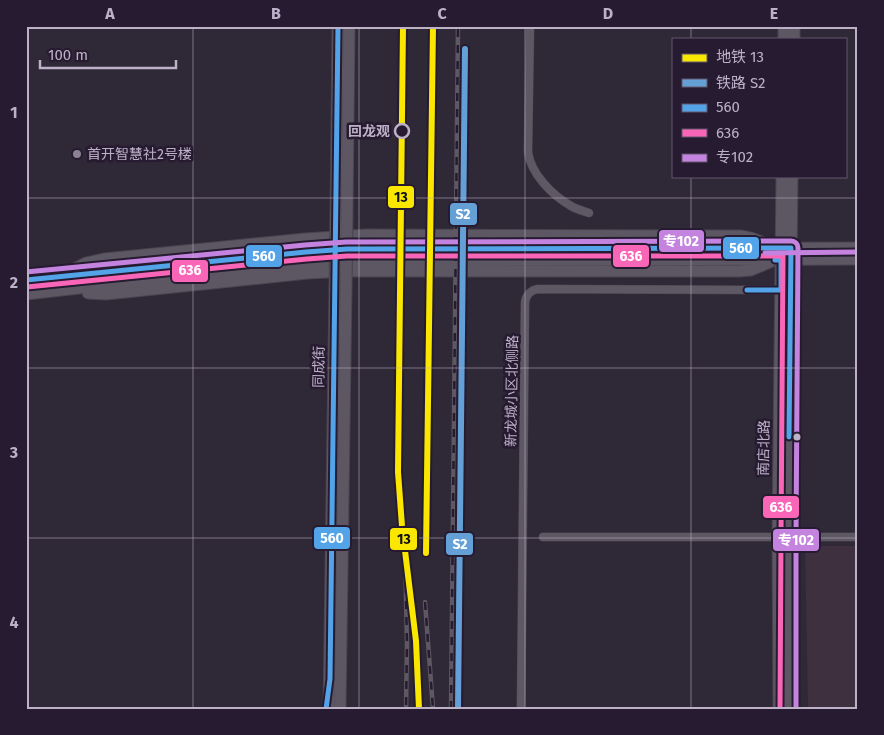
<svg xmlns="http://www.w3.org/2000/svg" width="884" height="735" font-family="'Fira Sans','Noto Sans SC',sans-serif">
  <rect width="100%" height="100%" fill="#2f2836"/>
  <polygon fill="#3e303e" points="805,546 858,546 858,709 808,709"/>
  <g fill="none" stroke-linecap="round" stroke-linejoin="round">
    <defs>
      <g id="street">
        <path d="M530,26L528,152C531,174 552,195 571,206C576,209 583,211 589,213"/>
        <polyline points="543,537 858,537"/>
        <path d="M521,709L525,302C526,295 531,290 538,289L781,290"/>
      </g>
      <g id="secondary">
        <polyline points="784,39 784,26"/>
        <polyline points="794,39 794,26"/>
        <polyline points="336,215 338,26"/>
        <polyline points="347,215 349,26"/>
        <polyline points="65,274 86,263 104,259 305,239 366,235 741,236 751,238 772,246"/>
        <polyline points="26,280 306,252 347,249 858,248"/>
        <polyline points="88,293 106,294 308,273 347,271 739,271 751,270 770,262"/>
        <polyline points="26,294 285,265 347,261 858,259"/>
        <polyline points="329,709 335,289"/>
        <polyline points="340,709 346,289"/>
        <polyline points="779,709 778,537 782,176"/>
        <polyline points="788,709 788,537 792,176"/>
      </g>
    </defs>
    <use href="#street" stroke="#4a444f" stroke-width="9"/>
    <use href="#secondary" stroke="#494350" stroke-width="13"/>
    <use href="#street" stroke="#5e5864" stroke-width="8"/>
    <use href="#secondary" stroke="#5c5762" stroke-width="11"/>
    <defs>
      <g id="rail">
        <polyline points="405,553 407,644 406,709"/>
        <polyline points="425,602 433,709"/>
        <polyline points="451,709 458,26"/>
      </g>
    </defs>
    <use href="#rail" stroke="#5e5863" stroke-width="4.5"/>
    <use href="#rail" stroke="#261b31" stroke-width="2.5" stroke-dasharray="8" stroke-linecap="butt"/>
    <defs>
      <g id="secondary-bridge">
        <polyline points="335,289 336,215"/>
        <polyline points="346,289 347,215"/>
      </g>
    </defs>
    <use href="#secondary-bridge" stroke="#494350" stroke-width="13" stroke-linecap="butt"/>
    <use href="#secondary-bridge" stroke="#5c5762" stroke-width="11"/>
    <defs>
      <g id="bus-1">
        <polyline points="26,280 306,252 347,249 791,248 789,437"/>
        <polyline points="747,290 781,290 781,260 775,260"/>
        <polyline points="326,709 330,679 338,26"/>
      </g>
      <polyline id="bus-2" points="27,287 307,259 347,256 783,256 781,537 780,709"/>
      <g id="bus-3">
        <polyline points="765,253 858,252"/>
        <path d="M26,272L305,245L346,242L791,241C795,241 798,244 798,248L796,537V709"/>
      </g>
    </defs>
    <use href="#bus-1" stroke="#261b31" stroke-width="9"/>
    <use href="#bus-2" stroke="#261b31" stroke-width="9"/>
    <use href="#bus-3" stroke="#261b31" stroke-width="9"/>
    <use href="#bus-1" stroke="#53a3e8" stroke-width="5"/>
    <use href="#bus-2" stroke="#fa66b7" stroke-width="5"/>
    <use href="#bus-3" stroke="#c483df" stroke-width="5"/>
    <defs>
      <polyline id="rail-1" points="458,709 465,49"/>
    </defs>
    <use href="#rail-1" stroke="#261b31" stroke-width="10"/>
    <use href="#rail-1" stroke="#64a0d6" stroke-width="6"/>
    <defs>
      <g id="metro-1">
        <polyline points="403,26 398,472 402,526 416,641 419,709"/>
        <polyline points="426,553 433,26"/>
      </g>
    </defs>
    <use href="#metro-1" stroke="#261b31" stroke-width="10"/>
    <use href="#metro-1" stroke="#f9e700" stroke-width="6"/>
  </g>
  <path fill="none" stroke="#bdb1c8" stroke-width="1" stroke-opacity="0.55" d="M193,26V709M359,26V709M525,26V709M691,26V39M691,176V709M26,198H858M26,368H858M26,538H858"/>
  <circle fill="#261b31" stroke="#bdb1c8" stroke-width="2.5" cx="402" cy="131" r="7"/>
  <circle fill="#8b8195" stroke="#261b31" stroke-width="2" cx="77" cy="154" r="5"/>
  <circle fill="#bdb1c8" stroke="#261b31" stroke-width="2" cx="797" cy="437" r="4.5"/>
  <g text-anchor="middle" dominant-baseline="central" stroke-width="5" stroke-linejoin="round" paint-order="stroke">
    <g font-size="14" font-weight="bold" fill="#bdb1c8" stroke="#261b31" text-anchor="end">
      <text x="390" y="131">回龙观</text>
    </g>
    <g font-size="14" fill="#bdb1c8" stroke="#261b31" text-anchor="start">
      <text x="87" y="154">首开智慧社2号楼</text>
    </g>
    <g font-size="14" fill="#bdb1c8" stroke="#261b31">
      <text transform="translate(319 367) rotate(-89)">同成街</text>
      <text transform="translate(512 391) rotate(-89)">新龙城小区北侧路</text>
      <text transform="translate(764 448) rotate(-89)">南店北路</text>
    </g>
  </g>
  <g stroke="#261b31" stroke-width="2">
    <rect x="387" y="185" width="28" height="24" rx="5" fill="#f9e700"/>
    <rect x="449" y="202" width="29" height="24" rx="5" fill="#64a0d6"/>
    <rect x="658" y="229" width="47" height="24" rx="5" fill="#c483df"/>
    <rect x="722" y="236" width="38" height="24" rx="5" fill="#53a3e8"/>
    <rect x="612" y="244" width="38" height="24" rx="5" fill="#fa66b7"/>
    <rect x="245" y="244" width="38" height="24" rx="5" fill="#53a3e8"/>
    <rect x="171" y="259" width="38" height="24" rx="5" fill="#fa66b7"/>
    <rect x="762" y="495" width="38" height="24" rx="5" fill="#fa66b7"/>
    <rect x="313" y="526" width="38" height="24" rx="5" fill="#53a3e8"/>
    <rect x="389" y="527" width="29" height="24" rx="5" fill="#f9e700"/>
    <rect x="772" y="528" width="48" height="24" rx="5" fill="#c483df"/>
    <rect x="445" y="532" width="29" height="24" rx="5" fill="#64a0d6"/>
  </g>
  <g font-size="14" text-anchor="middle" font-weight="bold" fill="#fff">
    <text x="463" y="219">S2</text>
    <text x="681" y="246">专102</text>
    <text x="741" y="253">560</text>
    <text x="631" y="261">636</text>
    <text x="264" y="261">560</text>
    <text x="190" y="275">636</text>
    <text x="781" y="512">636</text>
    <text x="332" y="543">560</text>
    <text x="796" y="545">专102</text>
    <text x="460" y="549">S2</text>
  </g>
  <g font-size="14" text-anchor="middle" font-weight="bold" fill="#111">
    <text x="401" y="202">13</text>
    <text x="404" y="544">13</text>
  </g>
  <rect width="884" height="735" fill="none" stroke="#261b31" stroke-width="55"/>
  <rect x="672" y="38" width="175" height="140" fill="#261b31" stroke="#62576d"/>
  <rect x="682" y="54" width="25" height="8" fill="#f9e700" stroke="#62576d"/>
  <text x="716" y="62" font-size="15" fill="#bdb1c8">地铁 13</text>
  <rect x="682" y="79" width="25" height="8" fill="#64a0d6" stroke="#62576d"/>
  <text x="716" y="88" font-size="15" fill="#bdb1c8">铁路 S2</text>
  <rect x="682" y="104" width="25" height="8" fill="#53a3e8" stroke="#62576d"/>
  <text x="716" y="112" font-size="15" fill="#bdb1c8">560</text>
  <rect x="682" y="129" width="25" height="8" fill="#fa66b7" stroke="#62576d"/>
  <text x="716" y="138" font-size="15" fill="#bdb1c8">636</text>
  <rect x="682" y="154" width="25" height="8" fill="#c483df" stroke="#62576d"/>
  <text x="716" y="162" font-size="15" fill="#bdb1c8">专102</text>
  <path d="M40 60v8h136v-8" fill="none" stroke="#bdb1c8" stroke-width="2.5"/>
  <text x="48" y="60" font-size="15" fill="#bdb1c8" stroke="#261b31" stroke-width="4" paint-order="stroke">100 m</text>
  <rect x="28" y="28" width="828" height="680" fill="none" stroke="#bdb1c8" stroke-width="2"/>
  <g font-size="16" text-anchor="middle" font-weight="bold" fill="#bdb1c8">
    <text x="110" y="19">A</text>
    <text x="276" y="19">B</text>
    <text x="442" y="19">C</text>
    <text x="608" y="19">D</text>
    <text x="774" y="19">E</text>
    <text x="14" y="118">1</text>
    <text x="14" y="288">2</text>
    <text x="14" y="458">3</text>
    <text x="14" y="628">4</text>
  </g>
</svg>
